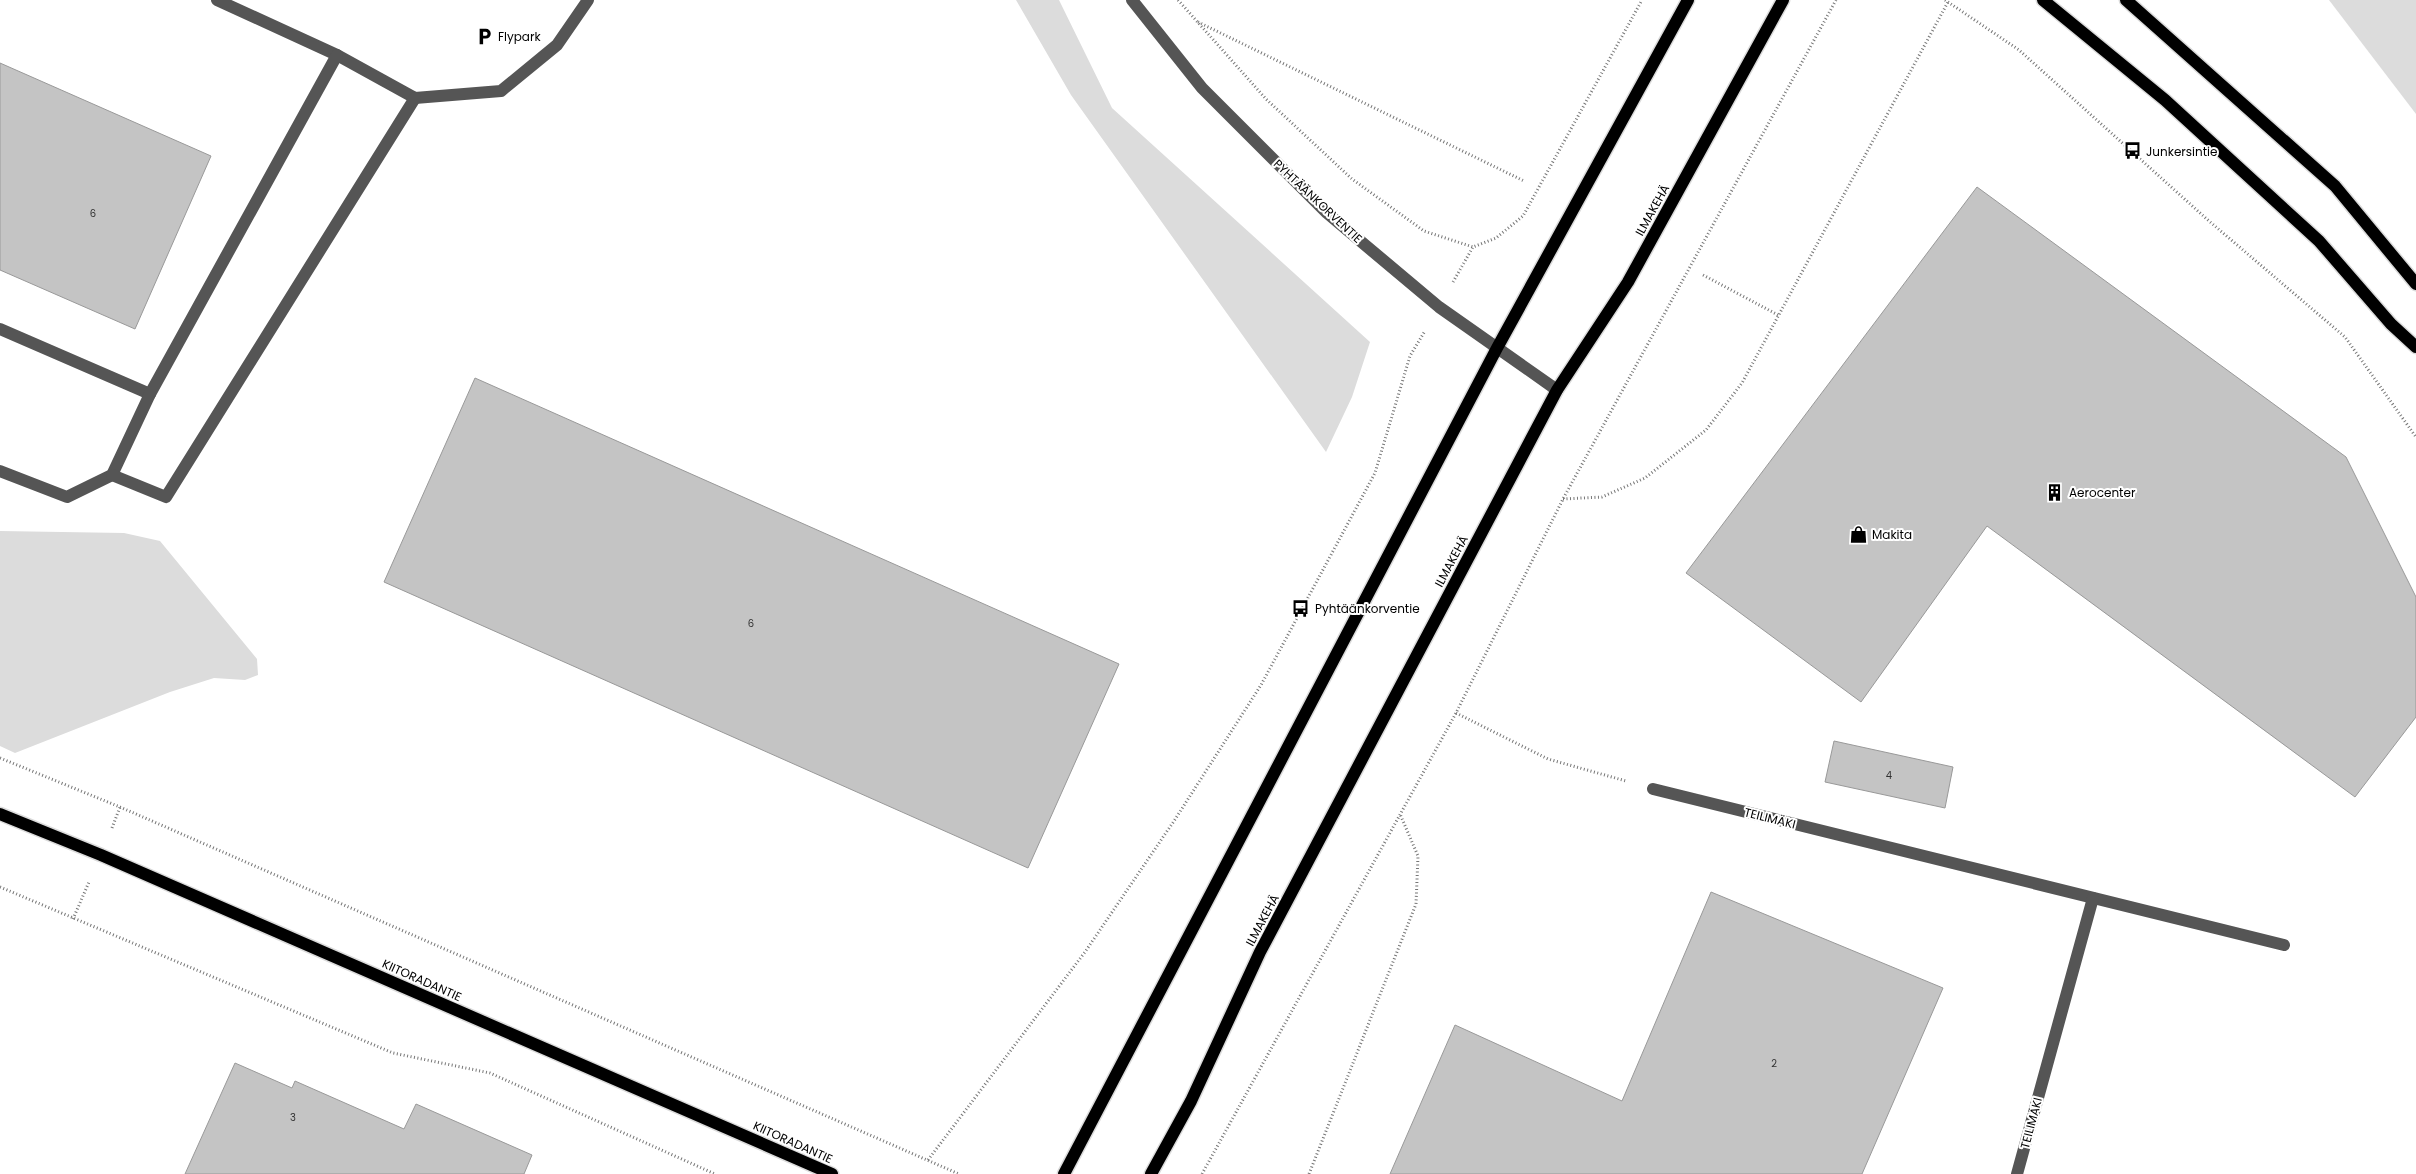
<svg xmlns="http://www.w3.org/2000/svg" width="2416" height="1174" font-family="Poppins,sans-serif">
  <rect width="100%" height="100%" fill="#fff"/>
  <g fill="#dcdcdc">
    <polygon points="1016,0 1059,0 1112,108 1370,342 1352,397 1326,452 1071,95"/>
    <polygon points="2329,0 2416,0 2416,114"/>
    <polygon points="0,531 124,533 160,541 257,659 258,675 245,680 214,678 170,692 15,753 0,746"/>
  </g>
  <g fill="#c4c4c4" stroke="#999">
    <polygon points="0,63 211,156 135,329 0,270"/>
    <polygon points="1977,187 2346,457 2416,597 2416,717 2355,797 1987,526 1861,702 1686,573"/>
    <polygon points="475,378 1119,664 1028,868 384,582"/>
    <polygon points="1834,741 1953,767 1945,808 1825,782"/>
    <polygon points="1711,892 1943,988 1862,1174 1390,1174 1455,1025 1622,1101"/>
    <polygon points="235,1063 292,1088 295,1081 404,1129 416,1104 532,1155 524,1174 185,1174"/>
  </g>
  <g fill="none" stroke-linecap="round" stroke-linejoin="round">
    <defs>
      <g id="major">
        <polyline points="2043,0 2165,100 2319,241 2391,324 2416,347"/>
        <polyline points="2126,0 2335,186 2416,284"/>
        <polyline points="0,814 101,855 832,1174"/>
        <polyline points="1064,1174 1497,348 1688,0"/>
        <polyline points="1151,1174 1191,1101 1260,952 1557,390 1628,282 1783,0"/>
      </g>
    </defs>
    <use href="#major" stroke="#dbdbdb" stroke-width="15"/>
    <g stroke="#777" stroke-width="3" stroke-dasharray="1 2.5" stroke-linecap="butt">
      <polyline points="1178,0 1266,99 1352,179 1424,231 1473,247"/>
      <polyline points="1945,0 2019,50 2209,221 2345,337 2416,437"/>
      <polyline points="1198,22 1524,181"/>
      <polyline points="1703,275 1780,316"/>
      <polyline points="1453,282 1473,247 1496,238 1523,216 1642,0"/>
      <polyline points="1563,499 1602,497 1645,478 1706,430 1742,383 1948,2"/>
      <polyline points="1456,713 1548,759 1626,781"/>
      <polyline points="0,758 120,807 959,1174"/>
      <polyline points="112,828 120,807"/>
      <polyline points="0,887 393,1053 490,1073 715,1174"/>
      <polyline points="73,919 89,882"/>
      <polyline points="928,1160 1085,952 1174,821 1261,685 1375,473 1410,356 1425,331"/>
      <polyline points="1202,1174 1456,713 1563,499 1836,0"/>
      <polyline points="1309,1174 1416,904 1418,856 1400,814"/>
    </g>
    <g stroke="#555" stroke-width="12">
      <polyline points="217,0 337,55 415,98 501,91 557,45 588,0"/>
      <polyline points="1132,0 1202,88 1327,213 1439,307 1557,390"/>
      <polyline points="0,329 150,394"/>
      <polyline points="0,471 67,497 112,475 150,394 337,55"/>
      <polyline points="112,475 166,497 415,98"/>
      <polyline points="1653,789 2284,945"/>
      <polyline points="2017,1174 2093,898"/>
    </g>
    <use href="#major" stroke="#000" stroke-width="12"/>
  </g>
  <defs>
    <symbol id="parking-bare" viewBox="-9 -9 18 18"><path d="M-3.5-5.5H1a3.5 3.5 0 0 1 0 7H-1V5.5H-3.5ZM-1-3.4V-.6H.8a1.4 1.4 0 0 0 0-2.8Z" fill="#000" stroke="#fff" stroke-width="2.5" paint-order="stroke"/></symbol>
    <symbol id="bus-bare" viewBox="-9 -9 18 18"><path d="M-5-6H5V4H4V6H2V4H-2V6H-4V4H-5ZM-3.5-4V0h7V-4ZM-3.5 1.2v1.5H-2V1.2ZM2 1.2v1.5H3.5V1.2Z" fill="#000" stroke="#fff" stroke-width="2.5" paint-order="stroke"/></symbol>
    <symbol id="building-bare" viewBox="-9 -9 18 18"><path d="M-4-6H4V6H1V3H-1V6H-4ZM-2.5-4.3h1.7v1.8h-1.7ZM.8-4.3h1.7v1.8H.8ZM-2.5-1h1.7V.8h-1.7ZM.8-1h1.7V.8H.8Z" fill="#000" stroke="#fff" stroke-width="2.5" paint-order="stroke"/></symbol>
    <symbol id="shop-bare" viewBox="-9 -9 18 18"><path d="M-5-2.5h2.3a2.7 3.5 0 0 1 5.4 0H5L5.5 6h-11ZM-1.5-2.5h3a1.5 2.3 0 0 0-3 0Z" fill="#000" stroke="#fff" stroke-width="2.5" paint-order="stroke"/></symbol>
  </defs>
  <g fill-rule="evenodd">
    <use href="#parking-bare" x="472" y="24" width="25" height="25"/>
    <use href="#bus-bare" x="2120" y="138" width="25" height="25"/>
    <use href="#building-bare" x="2042" y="480" width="25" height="25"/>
    <use href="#shop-bare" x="1846" y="522" width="25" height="25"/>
    <use href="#bus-bare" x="1288" y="596" width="25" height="25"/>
  </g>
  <g text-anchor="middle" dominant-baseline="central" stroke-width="4" stroke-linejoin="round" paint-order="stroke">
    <g font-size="10" fill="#313131">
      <text x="93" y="213">6</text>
      <text x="751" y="623">6</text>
      <text x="1889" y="775">4</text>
      <text x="1774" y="1063">2</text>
      <text x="293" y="1117">3</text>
    </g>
    <g font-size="12" fill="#000" stroke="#fff" text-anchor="start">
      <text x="498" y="36">Flypark</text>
      <text x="2146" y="151">Junkersintie</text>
      <text x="2069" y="492">Aerocenter</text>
      <text x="1872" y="534">Makita</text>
      <text x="1315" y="608">Pyhtäänkorventie</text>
    </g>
    <g font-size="12" fill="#000" stroke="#fff">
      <text transform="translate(1318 201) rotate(43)">PYHTÄÄNKORVENTIE</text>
      <text transform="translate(1652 210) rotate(-61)">ILMAKEHÄ</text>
      <text transform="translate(1451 561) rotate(-62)">ILMAKEHÄ</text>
      <text transform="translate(1770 818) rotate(14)">TEILIMÄKI</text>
      <text transform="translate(1262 920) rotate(-62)">ILMAKEHÄ</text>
      <text transform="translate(422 980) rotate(24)">KIITORADANTIE</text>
      <text transform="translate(2031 1123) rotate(-75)">TEILIMÄKI</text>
      <text transform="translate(793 1142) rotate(24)">KIITORADANTIE</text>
    </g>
  </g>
</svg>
